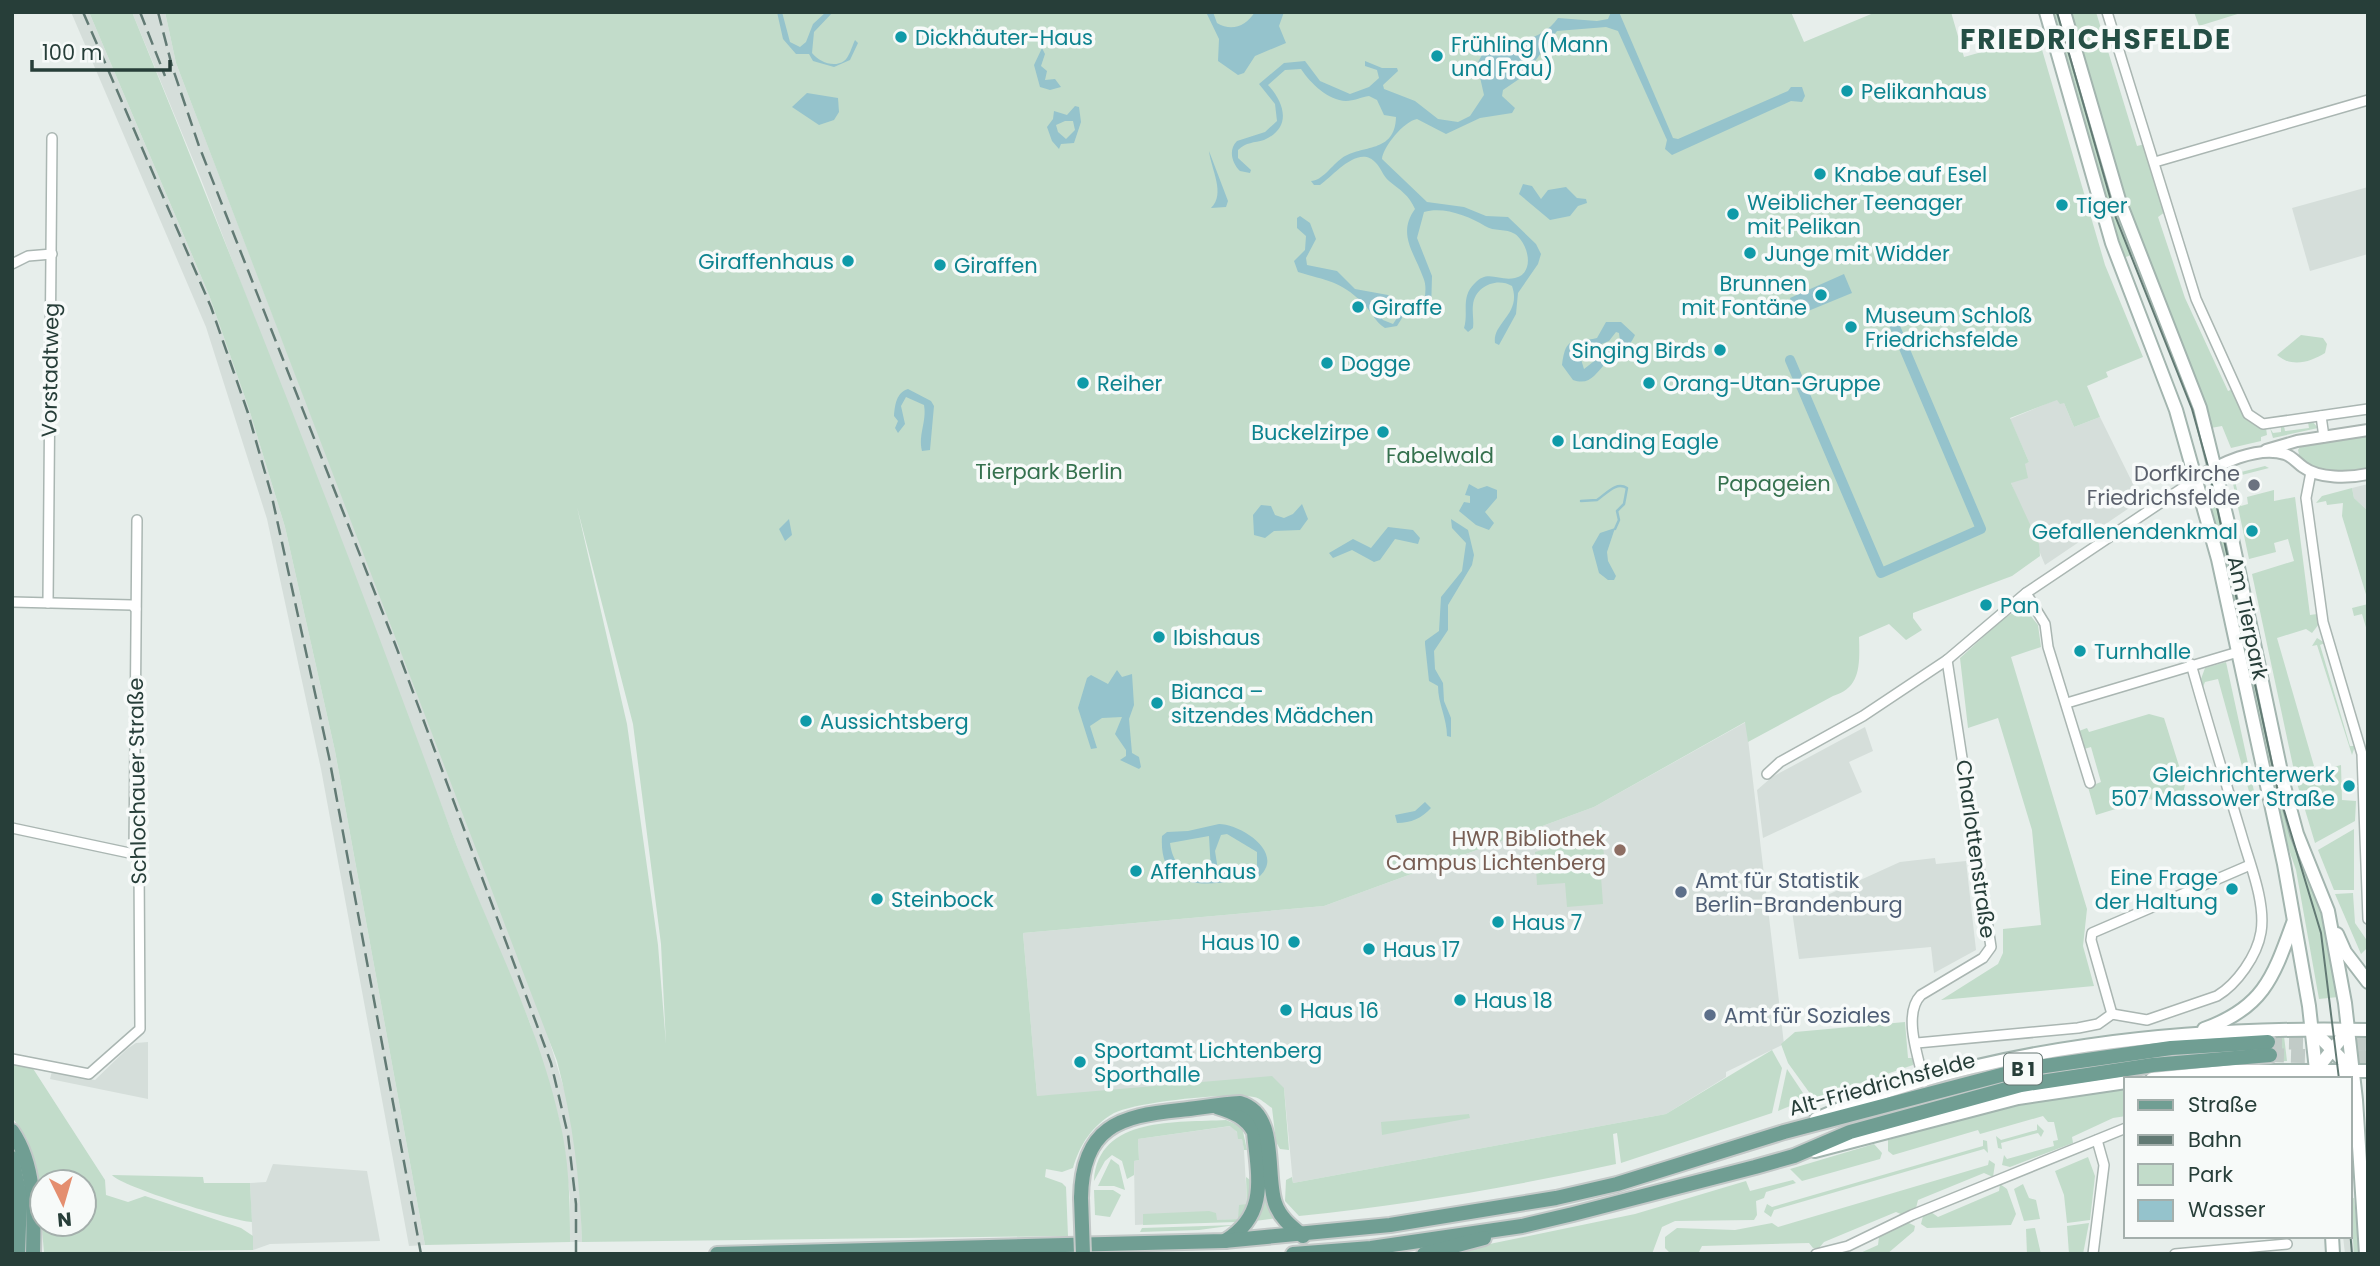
<svg xmlns="http://www.w3.org/2000/svg" width="2380" height="1266" font-family="Poppins,sans-serif">
  <rect width="100%" height="100%" fill="#e7eeeb"/>
  <g fill="#d5deda">
    <polygon points="71,12 89,12 209,295 249,409 285,527 335,751 425,1245 409,1246 321,769 267,519 206,327"/>
    <polygon points="132,12 165,12 176,63 543,1020 570,1108 580,1186 582,1242 570,1242 570,1197 559,1119 530,1023 466,870 201,179"/>
    <polygon points="2368,187 2368,254 2310,271 2292,208"/>
    <polygon points="2058,399 2064,403 2074,427 2100,417 2141,500 2045,565 2011,483 2025,472 2024,464 2029,462 2010,419"/>
    <polygon points="2368,484 2368,511 2354,498 2352,488"/>
    <polygon points="1746,722 1784,1044 1726,1072 1726,1077 1666,1114 1293,1183 1284,1088 1037,1096 1023,933 1324,906 1594,807"/>
    <polygon points="1865,727 1873,751 1849,762 1862,792 1763,838 1757,790 1772,777"/>
    <polygon points="1935,858 1936,864 1966,861 1976,950 1934,973 1931,947 1799,959 1792,911 1900,862"/>
    <polygon points="148,1042 148,1099 50,1079 52,1071 95,1080 127,1049 136,1043"/>
    <polygon points="1231,1126 1242,1138 1244,1150 1247,1204 1239,1219 1135,1225 1134,1161 1139,1160 1138,1139"/>
    <polygon points="273,1164 367,1171 380,1241 270,1244 253,1250 250,1183 266,1182"/>
    <polygon points="2350,1211 2354,1254 2345,1254 2343,1236 2350,1236"/>
  </g>
  <g fill="#c2dcca" fill-rule="evenodd">
    <path d="M89,12H132C242,282 350,554 450,828C486,925 536,1017 559,1118C569,1158 570,1200 570,1242L425,1245L335,751L285,527L249,409L209,295Z"/>
    <path d="M165,12H1791L1804,42L1876,12H1951L1964,57L2038,36L2105,265L2143,357L2106,372L2108,377L2087,386L2100,417L2074,427L2064,403L2060,404L2057,400L2010,418L2029,462L2025,464L2028,478L2011,483L2039,544L2040,556L2012,576L1913,613V618L1922,630L1906,640L1889,624L1859,637C1860,667 1860,688 1833,696L1748,742L1745,722L1594,807L1324,906L1023,933L1037,1096L1272,1076L1284,1088L1289,1150L1280,1149L1276,1142L1272,1108C1266,1104 1260,1098 1254,1097C1230,1092 1135,1102 1114,1113C1092,1126 1080,1144 1073,1168L1062,1172L1046,1169L1045,1177L1062,1183L1066,1187L1068,1236L582,1242C580,1180 573,1121 557,1061L176,63ZM577,507L633,724L661,944L666,1044L658,945L627,724Z"/>
    <polygon points="2050,12 2061,12 2136,253 2121,259"/>
    <polygon points="2069,12 2096,12 2137,146 2145,144 2165,212 2158,217 2185,298 2228,391 2233,389 2248,421 2266,428 2267,435 2261,437 2261,441 2231,448 2222,426 2211,428 2127,202"/>
    <polygon points="2194,12 2244,12 2199,26"/>
    <path d="M2301,335L2323,338L2327,344L2325,353C2310,362 2292,368 2277,355Z"/>
    <polygon points="2312,421 2318,428 2273,438 2270,428 2273,433 2281,432 2281,426 2284,426 2285,431 2309,428 2308,422"/>
    <path d="M2368,434V470C2345,472 2318,474 2300,459L2298,450L2301,445Z"/>
    <polygon points="2265,466 2269,468 2234,477 2241,506 2248,504 2247,497 2274,490 2274,501 2295,497 2310,615 2317,614 2319,624 2312,633 2306,629 2277,638 2314,766 2306,768 2310,780 2331,774 2330,768 2341,765 2342,800 2356,801 2355,821 2315,843 2296,780 2252,574 2294,561 2288,539 2274,543 2276,552 2249,559 2232,479 2237,473"/>
    <polygon points="2352,488 2354,498 2368,511 2368,601 2342,516 2343,503 2327,505 2326,501 2316,503 2322,496"/>
    <polygon points="2218,497 2248,640 2321,904 2338,997 2319,999 2296,870 2281,826 2206,500"/>
    <polygon points="2368,604 2368,634 2362,614 2354,616 2352,608"/>
    <polygon points="2023,606 2038,625 2041,647 2011,657 2087,909 2083,946 2094,986 1941,1000 1998,964 2003,953 2003,929 2041,925 2032,830 1998,718 1968,728 1960,658 2002,620"/>
    <polygon points="2317,638 2325,643 2320,645 2350,746 2355,746 2352,755 2317,645 2312,646"/>
    <polygon points="2226,662 2257,805 2253,806 2218,679 2205,682 2203,687 2201,679 2205,668"/>
    <polygon points="2149,714 2164,718 2185,785 2182,797 2165,802 2148,799 2096,815 2088,787 2101,782 2091,747 2084,749 2079,731 2087,728 2089,732"/>
    <polygon points="1601,825 1606,876 1601,877 1603,904 1567,907 1565,883 1537,885 1535,852 1568,843"/>
    <polygon points="2354,829 2354,890 2334,890 2318,850"/>
    <polygon points="2353,893 2355,923 2368,942 2368,947 2361,954 2335,894"/>
    <polygon points="1905,1022 1908,1058 1914,1058 1913,1065 1814,1099 1788,1063 1781,1044 1795,1032"/>
    <polygon points="2267,1035 2284,1036 2287,1061 2269,1062 2276,1047"/>
    <path d="M1772,1050L1782,1068L1772,1113L1621,1163L1617,1133L1613,1134L1616,1164C1511,1187 1406,1205 1299,1216L1285,1201L1286,1180L1292,1177L1293,1183L1666,1114Z"/>
    <path d="M12,1062L32,1067L105,1180L106,1195L128,1202L145,1196L241,1228L253,1236V1250L44,1253L37,1170L27,1139L12,1117ZM42,1182H84V1224H42Z"/>
    <polygon points="1787,1069 1807,1099 1778,1111"/>
    <path d="M2126,1090V1116L2113,1118L2072,1137L2073,1143L2010,1167L2002,1165L2004,1155L2007,1159L2054,1146L2053,1141L2058,1140L2054,1122H2048L2043,1116L1980,1134L1978,1130L1893,1155L1888,1151V1140C1965,1116 2045,1094 2126,1090Z"/>
    <polygon points="1469,1114 1470,1118 1382,1135 1381,1122"/>
    <path d="M1226,1120L1242,1127L1247,1150H1244L1242,1139H1238L1237,1132L1230,1126L1138,1139L1139,1160L1134,1161V1175L1127,1179L1122,1161L1112,1155L1105,1161L1094,1181C1098,1115 1178,1123 1226,1120Z"/>
    <polygon points="2037,1124 2044,1131 2041,1137 2038,1133 2001,1143 2002,1149 1998,1148 1996,1136 2001,1140 2037,1130"/>
    <polygon points="1983,1140 1987,1141 1988,1153 1984,1149 1774,1210 1771,1217 1764,1212 1767,1204 1772,1207 1983,1146"/>
    <polygon points="1874,1144 1882,1153 1880,1159 1802,1181 1790,1169"/>
    <polygon points="2088,1157 2095,1176 2090,1220 2067,1223 2064,1195 2055,1171"/>
    <polygon points="1111,1159 1119,1165 1125,1190 1114,1186 1098,1186"/>
    <polygon points="1989,1160 1995,1164 1993,1177 1984,1173 1918,1200 1916,1208 1903,1215 1896,1212 1824,1242 1819,1248 1813,1248 1809,1243 1702,1246 1699,1252 1670,1253 1665,1248 1665,1237 1677,1228 1735,1230 1772,1223 1778,1227 1988,1165"/>
    <path d="M112,1175L203,1177L204,1183H250L252,1222C233,1221 122,1187 112,1175Z"/>
    <path d="M1246,1177L1250,1180C1252,1197 1251,1212 1236,1222L1143,1225V1214L1209,1211L1216,1213L1217,1220L1238,1219L1239,1205L1247,1204Z"/>
    <polygon points="1793,1180 1796,1183 1766,1192 1764,1198 1756,1201 1757,1215 1754,1220 1675,1221 1662,1227 1652,1254 1441,1254 1635,1214 1746,1181 1750,1191"/>
    <polygon points="2000,1184 2007,1189 2016,1214 2011,1225 1927,1228 1921,1224 1923,1216 1931,1212 1938,1217 1999,1191"/>
    <polygon points="2023,1184 2029,1198 2036,1200 2040,1219 2024,1221 2014,1189"/>
    <polygon points="1094,1190 1113,1190 1121,1195 1110,1217 1095,1215"/>
    <polygon points="1264,1191 1278,1218 1255,1221 1260,1213"/>
    <polygon points="2354,1198 2360,1254 2354,1254 2350,1199"/>
    <polygon points="1907,1222 1915,1226 1914,1231 1887,1254 1858,1254 1878,1245 1879,1237"/>
    <polygon points="2089,1223 2083,1254 2069,1254 2067,1226"/>
    <polygon points="1236,1225 1199,1230 1140,1232 1142,1228"/>
    <polygon points="2035,1228 2041,1254 2027,1254 2026,1229"/>
  </g>
  <g fill="#95c3cc" fill-rule="evenodd">
    <path d="M777,12H782L790,42L800,47L806,42L813,24L826,12H833L814,32L812,53C819,62 834,68 844,61C849,58 852,46 855,40L858,43L850,60L834,67L813,61L809,54H796L783,39Z"/>
    <path d="M1206,12H1213L1217,23C1232,32 1246,26 1255,12H1284L1279,26L1286,43L1255,56L1244,73L1238,75L1218,61L1219,39Z"/>
    <path d="M1611,12H1619L1673,138L1678,139L1788,91L1791,87H1802L1805,96L1802,102L1791,101L1672,155L1665,149L1667,140L1618,31L1606,27L1557,31L1525,75L1503,90L1502,96L1515,108L1512,113L1480,118L1446,134L1417,119C1404,121 1383,147 1382,159L1427,202L1464,207L1486,216L1508,217L1536,244L1541,254L1538,264L1518,293L1516,314L1499,345L1495,343C1492,323 1522,314 1512,286C1497,277 1475,286 1473,305C1472,312 1474,320 1473,328L1468,332L1464,328C1469,312 1460,297 1475,283C1488,269 1500,282 1515,278C1536,273 1528,243 1515,234C1506,228 1494,232 1485,226C1469,216 1443,206 1424,212L1417,238L1432,276L1431,312L1427,313L1423,310C1424,299 1428,288 1423,277C1414,252 1397,234 1415,209C1409,195 1400,190 1389,181C1383,176 1381,168 1376,163C1359,143 1333,176 1320,185H1314L1311,181C1322,181 1332,165 1342,158C1362,144 1395,154 1396,117L1384,115L1377,100L1369,96C1361,97 1354,101 1346,101C1328,100 1311,84 1301,69L1285,70L1268,85C1285,103 1292,128 1264,140C1254,143 1246,142 1238,150V158L1251,170L1250,173L1240,171C1232,163 1228,150 1237,141L1265,132L1277,121L1275,104L1259,84L1284,63L1305,61L1320,81L1350,94L1369,87L1379,78L1377,70L1365,66V61L1382,68H1397L1398,71L1383,85L1384,89L1415,101L1438,119L1458,122L1470,116L1484,95L1477,64L1483,53C1508,39 1539,45 1558,18L1597,21L1608,19Z"/>
    <polygon points="1042,48 1045,54 1041,66 1047,71 1045,80 1055,79 1061,87 1050,90 1040,87 1034,65"/>
    <polygon points="807,93 838,98 839,112 834,120 819,125 792,107"/>
    <path d="M1075,106L1079,107L1081,122L1074,143L1061,144L1059,149L1052,141L1047,127L1053,119L1054,111L1067,115ZM1065,121H1073L1075,130L1066,139L1058,132L1056,125Z"/>
    <path d="M1209,151L1228,201L1226,207L1211,208C1226,194 1211,169 1209,151Z"/>
    <polygon points="1523,184 1532,186 1541,199 1548,190 1566,187 1577,198 1586,199 1587,203 1578,206 1570,216 1550,220 1519,194"/>
    <path d="M1300,216L1310,223L1316,239L1306,258L1307,265L1337,271L1355,289L1388,295L1402,309V318L1397,326L1385,328C1375,322 1371,311 1363,303C1339,280 1327,281 1298,272L1294,261L1305,250L1306,236L1297,228V218ZM1371,300C1388,299 1389,305 1399,315L1393,324L1383,320L1370,303Z"/>
    <polygon points="1844,274 1852,293 1796,316 1790,298"/>
    <path d="M1606,322H1621L1635,335C1628,351 1618,352 1606,363C1595,374 1590,386 1573,380L1562,365C1566,334 1573,344 1597,338ZM1616,332L1619,333L1620,341L1584,369L1579,353L1609,341Z"/>
    <path d="M908,389L931,401L934,406L930,450L922,451C918,434 927,422 924,405L906,397L901,406L905,424L898,433L895,428L898,421L894,416C895,405 896,393 908,389Z"/>
    <polygon points="1469,484 1478,489 1487,486 1497,490 1497,498 1485,512 1494,523 1489,530 1476,525 1459,511 1464,502 1470,503 1470,496 1465,495"/>
    <polygon points="1302,504 1308,519 1300,530 1274,531 1265,538 1254,535 1253,515 1261,505 1271,506 1275,515 1284,518 1293,514"/>
    <polygon points="789,519 792,535 785,541 779,529"/>
    <path d="M1451,519L1468,530L1474,555L1472,565L1448,605V630L1434,651L1435,669L1443,683L1444,701L1451,718V737L1447,736C1447,718 1438,704 1438,686L1429,681L1425,644V641L1439,631L1441,597L1462,571L1466,543L1452,528Z"/>
    <polygon points="1388,527 1413,530 1420,538 1418,544 1395,539 1380,560 1374,562 1352,550 1333,558 1329,553 1353,539 1371,548"/>
    <polygon points="1615,528 1607,552 1608,561 1616,576 1614,580 1608,580 1599,573 1592,547 1600,533"/>
    <polygon points="1117,670 1122,677 1132,674 1134,705 1129,719 1132,753 1139,757 1141,767 1139,769 1120,760 1126,756 1126,750 1115,734 1122,717 1102,718 1090,726 1097,748 1091,749 1078,708 1087,678 1091,675 1108,684"/>
    <path d="M1425,802L1431,808C1422,818 1411,823 1397,823L1395,815L1415,811Z"/>
    <path d="M1219,824C1240,824 1285,852 1260,876C1219,884 1158,899 1162,836L1167,832L1188,831ZM1227,834L1257,852V869L1222,873L1218,870L1215,851L1221,835ZM1209,836L1211,871C1188,878 1173,867 1170,843Z"/>
  </g>
  <g fill="none" stroke-linecap="round" stroke-linejoin="round">
    <path stroke="#95c3cc" stroke-width="2.5" d="M1581,501L1597,500C1606,494 1616,481 1627,488L1624,504L1617,511L1619,520L1615,529"/>
    <polyline stroke="#95c3cc" stroke-width="10" points="1790,360 1881,573 1981,529 1890,315"/>
    <g stroke="#c1cbc7" stroke-width="14" stroke-dasharray="14 7" stroke-linecap="butt">
      <polyline points="2268,1042 2368,1044"/>
      <polyline points="2270,1055 2368,1058"/>
    </g>
    <defs>
      <g id="minor">
        <polyline points="2107,12 2196,299 2248,414 2263,424 2368,409"/>
        <polyline points="2155,162 2368,100"/>
        <polyline points="12,264 28,256 52,254"/>
        <polyline points="2321,416 2324,437"/>
        <polyline points="2311,472 2306,498 2323,622 2362,754 2368,919"/>
        <polyline points="2026,593 2045,624 2048,647 2090,783"/>
        <polyline points="12,602 132,605 136,609"/>
        <polyline points="48,603 52,138"/>
        <polyline points="2067,703 2238,652"/>
        <polyline points="1767,774 1780,762 1863,716 1947,660 2026,593 2196,479"/>
        <polyline points="12,828 134,854"/>
        <polyline points="2112,1014 2091,940 2092,933 2250,865"/>
        <path d="M1917,1043L2078,1028L2098,1024L2112,1014L2147,1020L2217,996C2237,984 2257,956 2261,932C2266,902 2249,862 2241,833C2224,777 2207,721 2191,664"/>
        <polyline points="12,1059 89,1074 140,1029 139,863 134,854 137,520"/>
        <path d="M1924,1082C1919,1059 1902,1014 1921,995L1983,958L1991,947L1947,660"/>
        <polyline points="1816,1254 1848,1246 1912,1215 2126,1128"/>
        <polyline points="2093,1254 2104,1165 2097,1140"/>
        <polyline points="2175,1254 2287,1244"/>
      </g>
      <g id="tertiary">
        <polyline points="2266,450 2297,441 2368,430"/>
        <path d="M2196,479C2218,464 2258,445 2285,454C2293,457 2297,463 2303,467C2319,479 2349,478 2368,474"/>
      </g>
      <g id="secondary">
        <polyline points="2046,12 2112,243 2176,410 2218,559 2284,864 2309,1006 2317,1079"/>
        <polyline points="2064,12 2119,200 2200,408 2232,539 2284,786 2297,834 2328,911 2345,1003 2356,1100 2366,1254"/>
        <polyline points="2337,934 2345,952 2368,982"/>
        <path d="M2204,1029C2263,1008 2273,978 2293,923"/>
        <polyline points="2312,1029 2353,1071"/>
        <polyline points="2316,1070 2348,1030"/>
        <polyline points="2152,1079 2233,1071 2368,1071"/>
        <path d="M1816,1119C1981,1046 2189,1026 2368,1030"/>
        <polyline points="1815,1151 2018,1098 2126,1082"/>
        <polyline points="2332,1236 2333,1254"/>
      </g>
      <g id="primary">
        <path d="M1217,1107C1233,1112 1246,1117 1254,1132C1258,1176 1269,1214 1225,1241"/>
        <path d="M12,1131C36,1166 34,1213 33,1254"/>
        <polyline points="12,1158 20,1197 18,1254"/>
        <path d="M1081,1198C1082,1127 1119,1116 1180,1110C1200,1108 1220,1104 1240,1103C1279,1114 1265,1173 1275,1203C1280,1218 1292,1227 1303,1236"/>
        <polyline points="717,1254 1224,1241 1390,1225 1556,1198 1617,1184 1784,1132 2024,1069 2171,1048 2268,1042"/>
        <polyline points="1293,1254 1371,1248 1522,1226 1573,1214 1755,1167 1794,1156 1850,1132 2021,1085 2153,1065 2270,1055"/>
        <polyline points="1424,1254 1484,1238"/>
      </g>
    </defs>
    <use href="#minor" stroke="#aab6b2" stroke-width="12"/>
    <use href="#tertiary" stroke="#aab6b2" stroke-width="14"/>
    <use href="#secondary" stroke="#a3b5af" stroke-width="16"/>
    <use href="#primary" stroke="#c3c9c8" stroke-width="18"/>
    <use href="#minor" stroke="#fff" stroke-width="9"/>
    <use href="#tertiary" stroke="#fff" stroke-width="10"/>
    <use href="#secondary" stroke="#fff" stroke-width="12"/>
    <use href="#primary" stroke="#709e93" stroke-width="14"/>
    <g stroke="#627a74" stroke-width="2">
      <polyline points="2057,12 2116,218 2192,409 2209,470 2277,787 2321,933 2339,1079"/>
      <polyline points="2350,1230 2352,1254"/>
    </g>
    <g stroke="#627a74" stroke-width="2.5" stroke-dasharray="14 7" stroke-linecap="butt">
      <polyline points="83,12 211,307 248,413 272,497 329,757 421,1254"/>
      <polyline points="140,12 165,76"/>
      <polyline points="158,12 172,66 199,146 397,649 551,1063 568,1135 576,1204 576,1254"/>
    </g>
    <defs>
      <polyline id="primary-bridge" points="1081,1198 1083,1254"/>
    </defs>
    <use href="#primary-bridge" stroke="#c3c9c8" stroke-width="18" stroke-linecap="butt"/>
    <use href="#primary-bridge" stroke="#709e93" stroke-width="14"/>
  </g>
  <g fill="#0f9aa8" stroke="#f7faf9" stroke-width="2.5">
    <circle cx="901" cy="37" r="7"/>
    <circle cx="1437" cy="56" r="7"/>
    <circle cx="1847" cy="91" r="7"/>
    <circle cx="1820" cy="174" r="7"/>
    <circle cx="2062" cy="205" r="7"/>
    <circle cx="1733" cy="214" r="7"/>
    <circle cx="1750" cy="253" r="7"/>
    <circle cx="848" cy="261" r="7"/>
    <circle cx="940" cy="265" r="7"/>
    <circle cx="1821" cy="295" r="7"/>
    <circle cx="1358" cy="307" r="7"/>
    <circle cx="1851" cy="327" r="7"/>
    <circle cx="1720" cy="350" r="7"/>
    <circle cx="1327" cy="363" r="7"/>
    <circle cx="1083" cy="383" r="7"/>
    <circle cx="1649" cy="383" r="7"/>
    <circle cx="1383" cy="432" r="7"/>
    <circle cx="1558" cy="441" r="7"/>
    <circle cx="2252" cy="531" r="7"/>
    <circle cx="1986" cy="605" r="7"/>
    <circle cx="1159" cy="637" r="7"/>
    <circle cx="2080" cy="651" r="7"/>
    <circle cx="1157" cy="703" r="7"/>
    <circle cx="806" cy="721" r="7"/>
    <circle cx="2349" cy="786" r="7"/>
    <circle cx="1136" cy="871" r="7"/>
    <circle cx="2232" cy="889" r="7"/>
    <circle cx="877" cy="899" r="7"/>
    <circle cx="1498" cy="922" r="7"/>
    <circle cx="1294" cy="942" r="7"/>
    <circle cx="1369" cy="949" r="7"/>
    <circle cx="1460" cy="1000" r="7"/>
    <circle cx="1286" cy="1010" r="7"/>
    <circle cx="1080" cy="1062" r="7"/>
  </g>
  <circle fill="#6b7280" stroke="#f7faf9" stroke-width="2.5" cx="2254" cy="485" r="7"/>
  <circle fill="#8d6e63" stroke="#f7faf9" stroke-width="2.5" cx="1620" cy="850" r="7"/>
  <g fill="#5c6f8a" stroke="#f7faf9" stroke-width="2.5">
    <circle cx="1681" cy="892" r="7"/>
    <circle cx="1710" cy="1015" r="7"/>
  </g>
  <g text-anchor="middle" dominant-baseline="central" stroke-width="7" stroke-linejoin="round" paint-order="stroke">
    <rect fill="#f7faf9" stroke="#657673" stroke-width="2" x="2004" y="1053.5" width="38" height="31" rx="5"/>
    <g font-size="19" font-weight="bold" fill="#273e39">
      <text x="2023" y="1069">B 1</text>
    </g>
    <g font-size="21" fill="#0d838f" stroke="#f7faf9" text-anchor="start">
      <text x="915" y="37">Dickhäuter-Haus</text>
      <text x="1451" y="44">Frühling (Mann<tspan x="1451" dy="24">und Frau)</tspan></text>
      <text x="1861" y="91">Pelikanhaus</text>
      <text x="1834" y="174">Knabe auf Esel</text>
      <text x="1747" y="202">Weiblicher Teenager<tspan x="1747" dy="24">mit Pelikan</tspan></text>
      <text x="2076" y="205">Tiger</text>
      <text x="1764" y="253">Junge mit Widder</text>
      <text x="834" y="261" text-anchor="end">Giraffenhaus</text>
      <text x="954" y="265">Giraffen</text>
      <text x="1807" y="283" text-anchor="end">Brunnen<tspan x="1807" dy="24">mit Fontäne</tspan></text>
      <text x="1372" y="307">Giraffe</text>
      <text x="1865" y="315">Museum Schloß<tspan x="1865" dy="24">Friedrichsfelde</tspan></text>
      <text x="1706" y="350" text-anchor="end">Singing Birds</text>
      <text x="1341" y="363">Dogge</text>
      <text x="1097" y="383">Reiher</text>
      <text x="1663" y="383">Orang-Utan-Gruppe</text>
      <text x="1369" y="432" text-anchor="end">Buckelzirpe</text>
      <text x="1572" y="441">Landing Eagle</text>
      <text x="2238" y="531" text-anchor="end">Gefallenendenkmal</text>
      <text x="2000" y="605">Pan</text>
      <text x="1173" y="637">Ibishaus</text>
      <text x="2094" y="651">Turnhalle</text>
      <text x="1171" y="691">Bianca –<tspan x="1171" dy="24">sitzendes Mädchen</tspan></text>
      <text x="820" y="721">Aussichtsberg</text>
      <text x="2335" y="774" text-anchor="end">Gleichrichterwerk<tspan x="2335" dy="24">507 Massower Straße</tspan></text>
      <text x="1150" y="871">Affenhaus</text>
      <text x="2218" y="877" text-anchor="end">Eine Frage<tspan x="2218" dy="24">der Haltung</tspan></text>
      <text x="891" y="899">Steinbock</text>
      <text x="1512" y="922">Haus 7</text>
      <text x="1280" y="942" text-anchor="end">Haus 10</text>
      <text x="1383" y="949">Haus 17</text>
      <text x="1474" y="1000">Haus 18</text>
      <text x="1300" y="1010">Haus 16</text>
      <text x="1094" y="1050">Sportamt Lichtenberg<tspan x="1094" dy="24">Sporthalle</tspan></text>
    </g>
    <g font-size="21" fill="#273e39" stroke="#f7faf9">
      <text transform="translate(50 370) rotate(-89)">Vorstadtweg</text>
      <text transform="translate(2248 618) rotate(78)">Am Tierpark</text>
      <text transform="translate(137 781) rotate(-91)">Schlochauer Straße</text>
      <text transform="translate(1976 849) rotate(82)">Charlottenstraße</text>
      <text transform="translate(1882 1084) rotate(-15)">Alt-Friedrichsfelde</text>
    </g>
    <g font-size="21" fill="#35714e" stroke="#f7faf9">
      <text x="1440" y="455">Fabelwald</text>
      <text x="1049" y="471">Tierpark Berlin</text>
      <text x="1774" y="483">Papageien</text>
    </g>
    <g font-size="21" fill="#5b616d" stroke="#f7faf9" text-anchor="end">
      <text x="2240" y="473">Dorfkirche<tspan x="2240" dy="24">Friedrichsfelde</tspan></text>
    </g>
    <g font-size="21" fill="#785e54" stroke="#f7faf9" text-anchor="end">
      <text x="1606" y="838">HWR Bibliothek<tspan x="1606" dy="24">Campus Lichtenberg</tspan></text>
    </g>
    <g font-size="21" fill="#4e5e75" stroke="#f7faf9" text-anchor="start">
      <text x="1695" y="880">Amt für Statistik<tspan x="1695" dy="24">Berlin-Brandenburg</tspan></text>
      <text x="1724" y="1015">Amt für Soziales</text>
    </g>
    <g font-size="28" font-weight="bold" letter-spacing="2" fill="#254f45" stroke="#f7faf9">
      <text x="2096" y="39">FRIEDRICHSFELDE</text>
    </g>
  </g>
  <rect width="2380" height="1266" fill="none" stroke="#273e39" stroke-width="28"/>
  <rect x="2124" y="1077" width="228" height="161" fill="#f7faf9" stroke="#a4afac" stroke-width="2"/>
  <rect x="2138" y="1100" width="35" height="10" fill="#709e93" stroke="#a4afac" stroke-width="2"/>
  <text x="2188" y="1112" font-size="21" fill="#273e39">Straße</text>
  <rect x="2138" y="1135" width="35" height="10" fill="#627a74" stroke="#a4afac" stroke-width="2"/>
  <text x="2188" y="1147" font-size="21" fill="#273e39">Bahn</text>
  <rect x="2138" y="1164" width="35" height="21" fill="#c2dcca" stroke="#a4afac" stroke-width="2"/>
  <text x="2188" y="1182" font-size="21" fill="#273e39">Park</text>
  <rect x="2138" y="1200" width="35" height="21" fill="#95c3cc" stroke="#a4afac" stroke-width="2"/>
  <text x="2188" y="1217" font-size="21" fill="#273e39">Wasser</text>
  <g transform="translate(63 1203) rotate(175)"><circle r="33" fill="#f7faf9" stroke="#a4afac" stroke-width="2"/>
  <path d="M0-5L12 26L0 18L-12 26Z" fill="#e48e6f"/>
  <text y="-10" font-size="19" font-weight="bold" text-anchor="middle" fill="#273e39">N</text>
  </g>
  <path d="M32 60v10h138v-10" fill="none" stroke="#273e39" stroke-width="3.5"/>
  <text x="42" y="60" font-size="21" fill="#273e39" stroke="#f7faf9" stroke-width="5" paint-order="stroke">100 m</text>
</svg>
